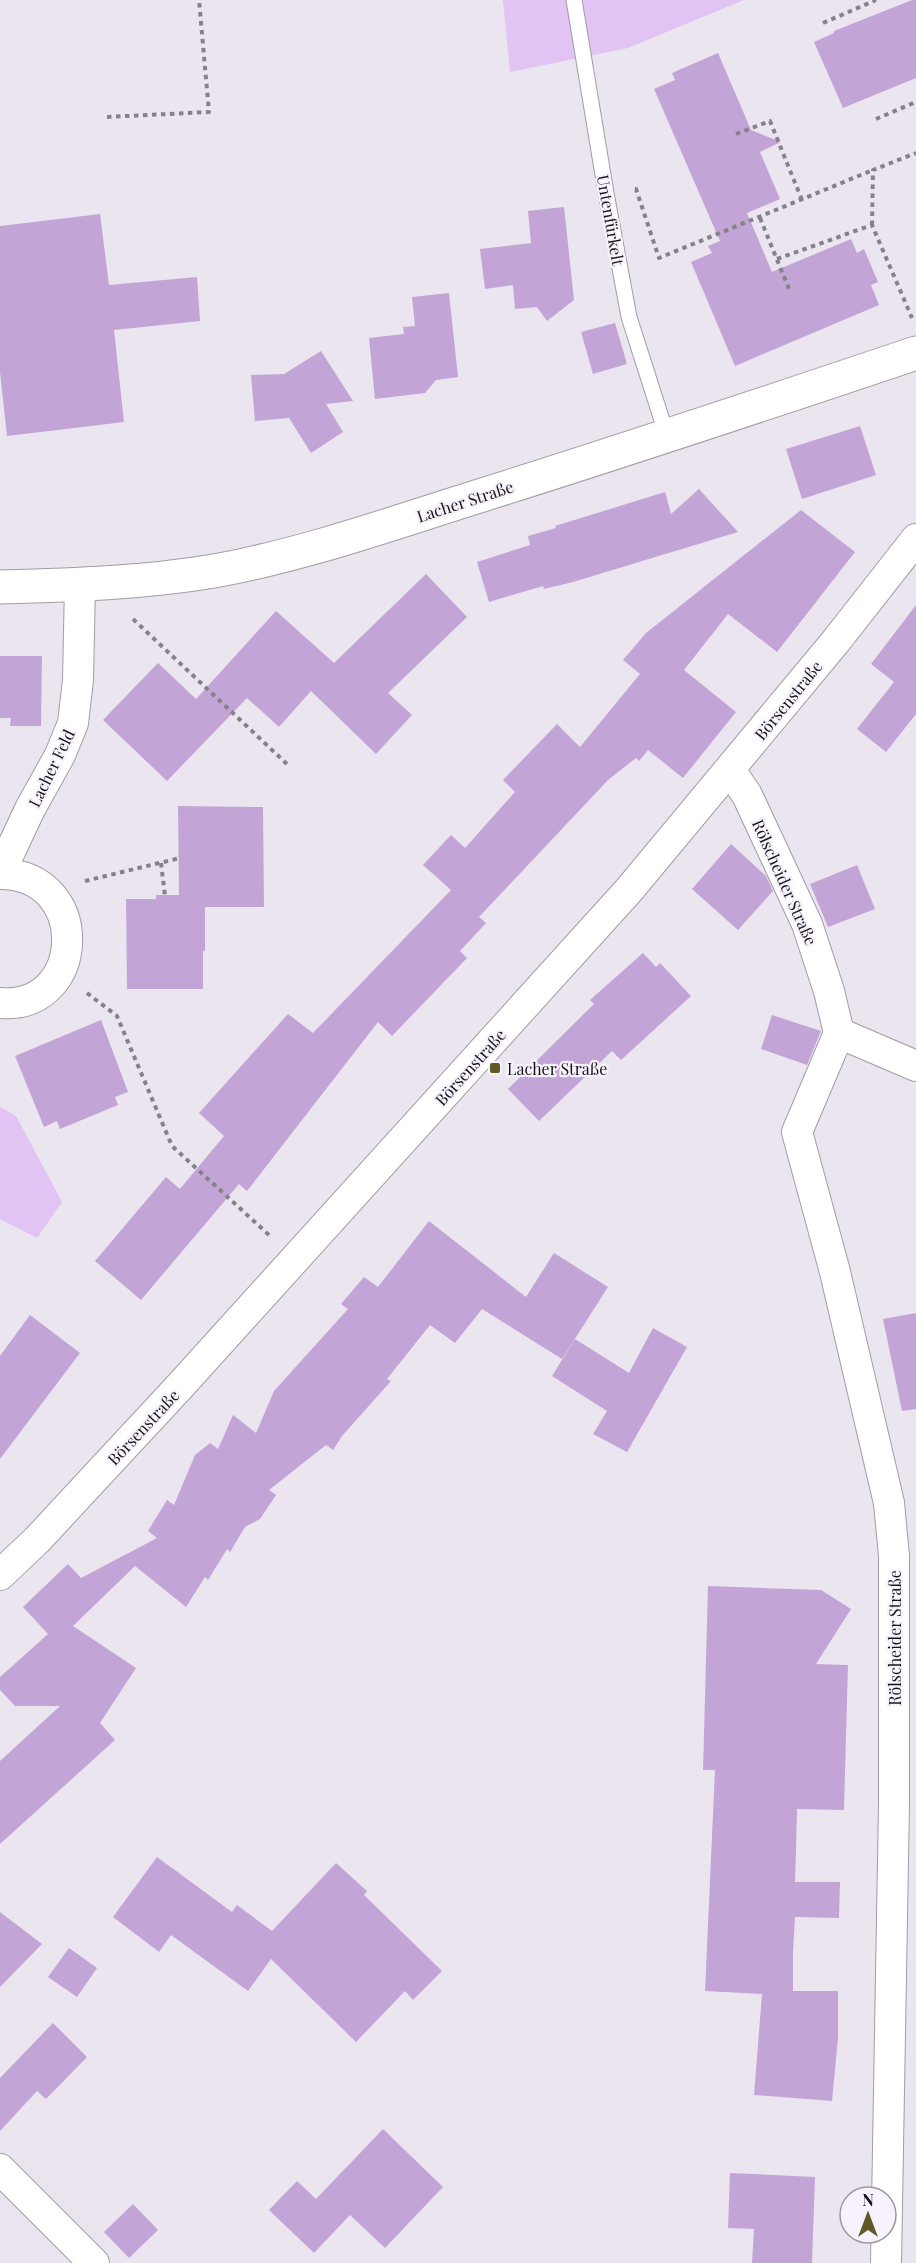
<svg xmlns="http://www.w3.org/2000/svg" width="916" height="2263" font-family="'Playfair Display',serif">
  <rect width="100%" height="100%" fill="#ebe5ef"/>
  <g fill="#e1c3f4">
    <polygon points="503,0 744,0 628,48 510,72"/>
    <polygon points="0,1107 16,1116 62,1202 37,1238 0,1219"/>
  </g>
  <g fill="#c3a4d7">
    <polygon points="912,0 916,0 916,78 843,108 814,42 834,33 834,31"/>
    <polygon points="718,53 751,130 781,142 760,152 780,199 747,213 772,272 851,239 857,253 864,249 878,282 871,285 879,305 735,366 691,262 712,253 708,246 720,241 654,89 675,80 672,73"/>
    <polygon points="564,207 574,300 547,321 537,307 515,309 513,285 485,289 480,249 531,243 528,211"/>
    <polygon points="100,214 109,285 197,277 200,321 114,330 124,422 7,436 0,372 0,226"/>
    <polygon points="449,293 458,377 436,380 425,393 375,399 369,338 404,334 403,327 415,326 412,297"/>
    <polygon points="615,323 627,364 593,374 581,332"/>
    <polygon points="321,351 353,401 326,404 343,432 311,453 289,418 255,421 251,375 284,374"/>
    <polygon points="860,426 876,475 802,499 786,449"/>
    <polygon points="699,489 738,532 573,582 544,589 543,586 489,602 477,562 530,545 528,536 556,528 555,526 665,492 671,514"/>
    <polygon points="801,510 855,552 777,652 728,614 684,670 736,712 683,778 648,750 639,761 636,758 608,780 479,917 486,923 460,951 467,958 392,1036 378,1022 247,1191 239,1184 141,1300 95,1261 166,1177 180,1189 224,1136 199,1113 288,1014 313,1033 451,890 423,865 451,835 465,848 515,792 503,780 557,724 580,747 640,674 623,660 646,633"/>
    <polygon points="426,574 467,617 388,693 412,715 376,754 311,691 279,727 247,698 167,781 103,720 158,663 196,699 276,611 334,663"/>
    <polygon points="916,605 916,714 886,752 857,729 894,682 871,664"/>
    <polygon points="0,656 42,656 41,726 10,726 11,718 0,718"/>
    <polygon points="178,806 263,807 264,907 205,907 205,951 203,951 203,989 127,989 126,899 156,899 156,895 179,895"/>
    <polygon points="731,844 766,876 773,891 738,930 692,889"/>
    <polygon points="857,865 875,909 828,927 810,884"/>
    <polygon points="643,953 656,967 660,963 691,996 621,1060 612,1051 539,1121 508,1089 594,1004 590,1000"/>
    <polygon points="772,1015 821,1031 807,1065 761,1049"/>
    <polygon points="101,1020 128,1092 115,1097 118,1105 60,1129 57,1121 44,1127 15,1056"/>
    <polygon points="429,1221 526,1297 554,1253 608,1287 562,1359 482,1309 455,1343 430,1325 387,1379 391,1381 342,1436 333,1450 326,1445 269,1490 276,1495 260,1519 245,1527 230,1552 227,1549 208,1580 205,1577 186,1607 135,1566 73,1626 136,1668 100,1723 115,1740 0,1844 0,1761 60,1706 15,1706 0,1690 0,1677 48,1634 23,1607 68,1564 81,1578 157,1538 148,1531 167,1500 174,1505 195,1455 210,1443 218,1449 233,1415 256,1433 274,1391 348,1309 341,1304 364,1277 378,1287"/>
    <polygon points="916,1313 916,1409 902,1411 883,1319"/>
    <polygon points="30,1315 80,1353 0,1459 0,1356"/>
    <polygon points="653,1328 687,1347 627,1452 593,1434 607,1411 552,1376 575,1339 629,1373"/>
    <polygon points="708,1586 821,1590 851,1609 816,1664 848,1665 844,1810 797,1809 796,1850 795,1882 840,1882 839,1918 795,1917 793,1953 793,1991 838,1991 838,2038 832,2101 754,2095 762,1994 705,1991 715,1770 703,1770"/>
    <polygon points="157,1857 232,1912 237,1905 272,1931 336,1863 367,1891 364,1895 442,1971 413,2000 405,1991 356,2042 271,1959 248,1991 171,1935 159,1952 113,1917"/>
    <polygon points="0,1912 42,1944 0,1987"/>
    <polygon points="69,1948 97,1968 77,1997 48,1977"/>
    <polygon points="53,2023 87,2057 46,2099 37,2091 0,2131 0,2078"/>
    <polygon points="383,2129 443,2187 385,2248 350,2215 314,2253 269,2210 297,2181 316,2199"/>
    <polygon points="730,2173 815,2177 812,2263 752,2263 754,2229 728,2228"/>
    <polygon points="133,2204 158,2230 129,2258 104,2232"/>
  </g>
  <g fill="none" stroke-linecap="round" stroke-linejoin="round">
    <defs>
      <polyline id="service" points="574,0 606,193 629,317 667,436"/>
      <g id="minor">
        <polyline points="730,770 747,795 807,924 829,991 839,1033 797,1132 835,1272 889,1503 894,1556 894,1803 886,2263"/>
        <polyline points="0,873 30,809 60,755 73,723 78,680 80,584"/>
        <path d="M0,874C92,874 87,1010 0,1003"/>
        <polyline points="839,1033 916,1066"/>
        <polyline points="0,1575 37,1540 181,1385 629,890 836,641 916,539"/>
        <polyline points="0,2169 94,2263"/>
      </g>
      <path id="tertiary" d="M0,587C72,585 143,583 214,571C303,555 390,524 476,497C623,451 770,402 916,353"/>
    </defs>
    <use href="#service" stroke="#a19ca5" stroke-width="17"/>
    <use href="#minor" stroke="#a19ca5" stroke-width="32"/>
    <use href="#tertiary" stroke="#a19ca5" stroke-width="35"/>
    <g stroke="#858188" stroke-width="4" stroke-dasharray="4.5 4.5" stroke-linecap="butt">
      <polyline points="823,23 876,0"/>
      <polyline points="107,117 209,112 199,0"/>
      <polyline points="876,119 916,102"/>
      <polyline points="736,134 770,121 802,200"/>
      <polyline points="635,189 636,189 659,258 873,170"/>
      <polyline points="760,218 789,289"/>
      <polyline points="872,225 873,170 916,153"/>
      <polyline points="777,259 872,225 912,318"/>
      <polyline points="133,619 288,765"/>
      <polyline points="161,863 165,896"/>
      <polyline points="85,881 180,858"/>
      <polyline points="87,993 117,1016 172,1146 269,1235"/>
    </g>
    <use href="#service" stroke="#fff" stroke-width="15"/>
    <use href="#minor" stroke="#fff" stroke-width="30"/>
    <use href="#tertiary" stroke="#fff" stroke-width="33"/>
  </g>
  <rect fill="#605926" stroke="#f8f2fc" stroke-width="2" x="489" y="1062" width="12" height="12" rx="3"/>
  <g text-anchor="middle" dominant-baseline="central" stroke-width="4.5" stroke-linejoin="round" paint-order="stroke">
    <g font-size="16" fill="#161417" stroke="#f8f2fc">
      <text transform="translate(611 220) rotate(80)">Untenfürkelt</text>
      <text transform="translate(465 501) rotate(-18)">Lacher Straße</text>
      <text transform="translate(788 700) rotate(-51)">Börsenstraße</text>
      <text transform="translate(51 768) rotate(-64)">Lacher Feld</text>
      <text transform="translate(785 882) rotate(66)">Rölscheider Straße</text>
      <text transform="translate(470 1067) rotate(-48)">Börsenstraße</text>
      <text transform="translate(143 1427) rotate(-47)">Börsenstraße</text>
      <text transform="translate(894 1638) rotate(-90)">Rölscheider Straße</text>
    </g>
    <g font-size="16" fill="#161417" stroke="#f8f2fc" text-anchor="start">
      <text x="507" y="1068">Lacher Straße</text>
    </g>
  </g>
  <g transform="translate(868 2215)"><circle r="28" fill="#f8f2fc" stroke="#9e99a0" stroke-width="1.5"/>
  <path d="M0-4.5L10 22L0 15L-10 22Z" fill="#605926"/>
  <text y="-9" font-size="16" font-weight="bold" text-anchor="middle" fill="#161417">N</text>
  </g>
</svg>
